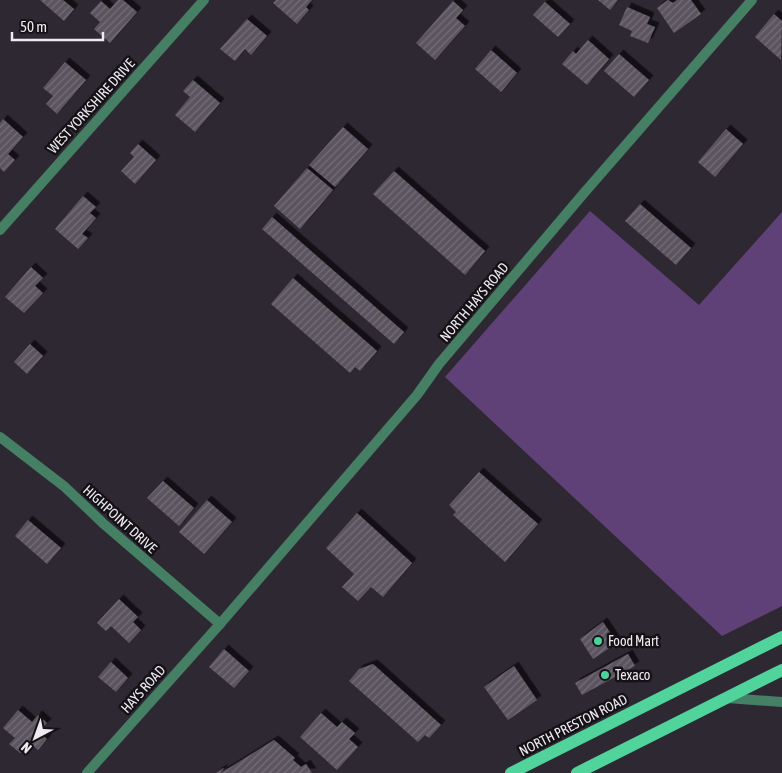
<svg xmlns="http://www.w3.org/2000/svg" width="782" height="773" font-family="'Asap Condensed',sans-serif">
  <defs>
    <pattern id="building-hatch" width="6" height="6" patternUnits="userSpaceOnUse" patternTransform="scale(1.25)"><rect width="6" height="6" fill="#5c5561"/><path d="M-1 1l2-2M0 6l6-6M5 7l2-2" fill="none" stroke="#746e78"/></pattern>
    <filter id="shadow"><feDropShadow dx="4.5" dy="-4.5" stdDeviation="0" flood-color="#0009"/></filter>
  </defs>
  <rect width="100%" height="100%" fill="#2e2833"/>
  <polygon fill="#5f4177" points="590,211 699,305 782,212 782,606 722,636 445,377"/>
  <g fill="url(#building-hatch)" filter="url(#shadow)">
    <polygon points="40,0 63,0 74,9 64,21"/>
    <polygon points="118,0 123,0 137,12 110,43 94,29 100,22 90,13 101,1 110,9"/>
    <polygon points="276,0 312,0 306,7 309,10 297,24 273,3"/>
    <polygon points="598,0 618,0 610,10"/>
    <polygon points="668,0 673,3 677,0 691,0 701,14 674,33 657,8"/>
    <polygon points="453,1 463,10 456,18 465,26 435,60 416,43"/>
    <polygon points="545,2 570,24 558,37 533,15"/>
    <polygon points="627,7 650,17 647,24 655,27 648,43 630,36 632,31 619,25"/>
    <polygon points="774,14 782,21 781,60 755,37"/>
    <polygon points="247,19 267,36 251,55 245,49 235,61 220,49"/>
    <polygon points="588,40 609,59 587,85 562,64 573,51 576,54"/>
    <polygon points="491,50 517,73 501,92 475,69"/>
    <polygon points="619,54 649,80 634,97 604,71"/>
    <polygon points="65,62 86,80 57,114 46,104 53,96 43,88"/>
    <polygon points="193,80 220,103 195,132 175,115 190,97 183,91"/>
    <polygon points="3,119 23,137 8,154 15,160 4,172 0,168 0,123"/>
    <polygon points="343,127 368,149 335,187 309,165"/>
    <polygon points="726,129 743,144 715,177 698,162"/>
    <polygon points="138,144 156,160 135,184 121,171 134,157 130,153"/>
    <polygon points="307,168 333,190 300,229 274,206"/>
    <polygon points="394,171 485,251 465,275 373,194"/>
    <polygon points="83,196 96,207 90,213 96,218 82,234 88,238 78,249 55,229"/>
    <polygon points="640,204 691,248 676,265 625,221"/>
    <polygon points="272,217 404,332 394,344 262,229"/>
    <polygon points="31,267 43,278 35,286 43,293 24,313 5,297"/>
    <polygon points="293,278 377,351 360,371 355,367 350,373 271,304"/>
    <polygon points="30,344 43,356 27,374 14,362"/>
    <polygon points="479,472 538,524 505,562 453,515 456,512 449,505"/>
    <polygon points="163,481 194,508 179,526 147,498"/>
    <polygon points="207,500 232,522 204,554 179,532"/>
    <polygon points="357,513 412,563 383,597 371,587 358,601 342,587 354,574 326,548"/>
    <polygon points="28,520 61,548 47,564 15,536"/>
    <polygon points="119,599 138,617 133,622 141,630 129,643 111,626 106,631 97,623"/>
    <polygon points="603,622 617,643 593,659 580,639"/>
    <polygon points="224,649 249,671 234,688 209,667"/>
    <polygon points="628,654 635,666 582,695 575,683"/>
    <polygon points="111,662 128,678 116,692 98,677"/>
    <polygon points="373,664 441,725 429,738 425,735 418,742 349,681 359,669"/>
    <polygon points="514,666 537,700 508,720 484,687"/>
    <polygon points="18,710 32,722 38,715 47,723 39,732 47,739 38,750 29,742 20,753 9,744 15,738 3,728"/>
    <polygon points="321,713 337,727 342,722 355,733 349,739 358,747 337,770 300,737"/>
    <polygon points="274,740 295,758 293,760 301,767 306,764 312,773 216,773 224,768 221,773"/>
  </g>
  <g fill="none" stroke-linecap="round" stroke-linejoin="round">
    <g stroke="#468064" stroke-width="10">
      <polyline points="0,230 204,0"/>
      <polyline points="0,437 65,487 105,525 220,624"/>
      <polyline points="727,698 782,702"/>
      <polyline points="87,773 220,624 417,395 439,364 584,193 752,0"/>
    </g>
    <g stroke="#50d49c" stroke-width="12">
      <polyline points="511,773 782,637"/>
      <polyline points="577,773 782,670"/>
    </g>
  </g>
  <g fill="#4cd39b" stroke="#151217" stroke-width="2">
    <circle cx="598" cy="641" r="5"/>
    <circle cx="605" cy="675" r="5"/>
  </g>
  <g text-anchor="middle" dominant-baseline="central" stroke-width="5" stroke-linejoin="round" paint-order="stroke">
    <g font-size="14" fill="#edeaf0" stroke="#151217">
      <text transform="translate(91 106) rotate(-48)">WEST YORKSHIRE DRIVE</text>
      <text transform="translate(474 302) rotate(-50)">NORTH HAYS ROAD</text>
      <text transform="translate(120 519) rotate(42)">HIGHPOINT DRIVE</text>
      <text transform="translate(143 689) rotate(-48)">HAYS ROAD</text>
      <text transform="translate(573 725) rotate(-27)">NORTH PRESTON ROAD</text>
    </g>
    <g font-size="14" fill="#edeaf0" stroke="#151217" text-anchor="start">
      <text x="608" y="641">Food Mart</text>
      <text x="615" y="675">Texaco</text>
    </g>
  </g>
  <g transform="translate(35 738) rotate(221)" stroke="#151217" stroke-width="4" paint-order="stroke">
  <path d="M0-4L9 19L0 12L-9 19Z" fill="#edeaf0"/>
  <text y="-8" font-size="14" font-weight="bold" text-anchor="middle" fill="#edeaf0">N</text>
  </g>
  <path d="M12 32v8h91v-8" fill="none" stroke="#edeaf0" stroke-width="2.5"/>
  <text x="20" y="32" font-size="15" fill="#edeaf0" stroke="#151217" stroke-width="4" paint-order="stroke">50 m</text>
</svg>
